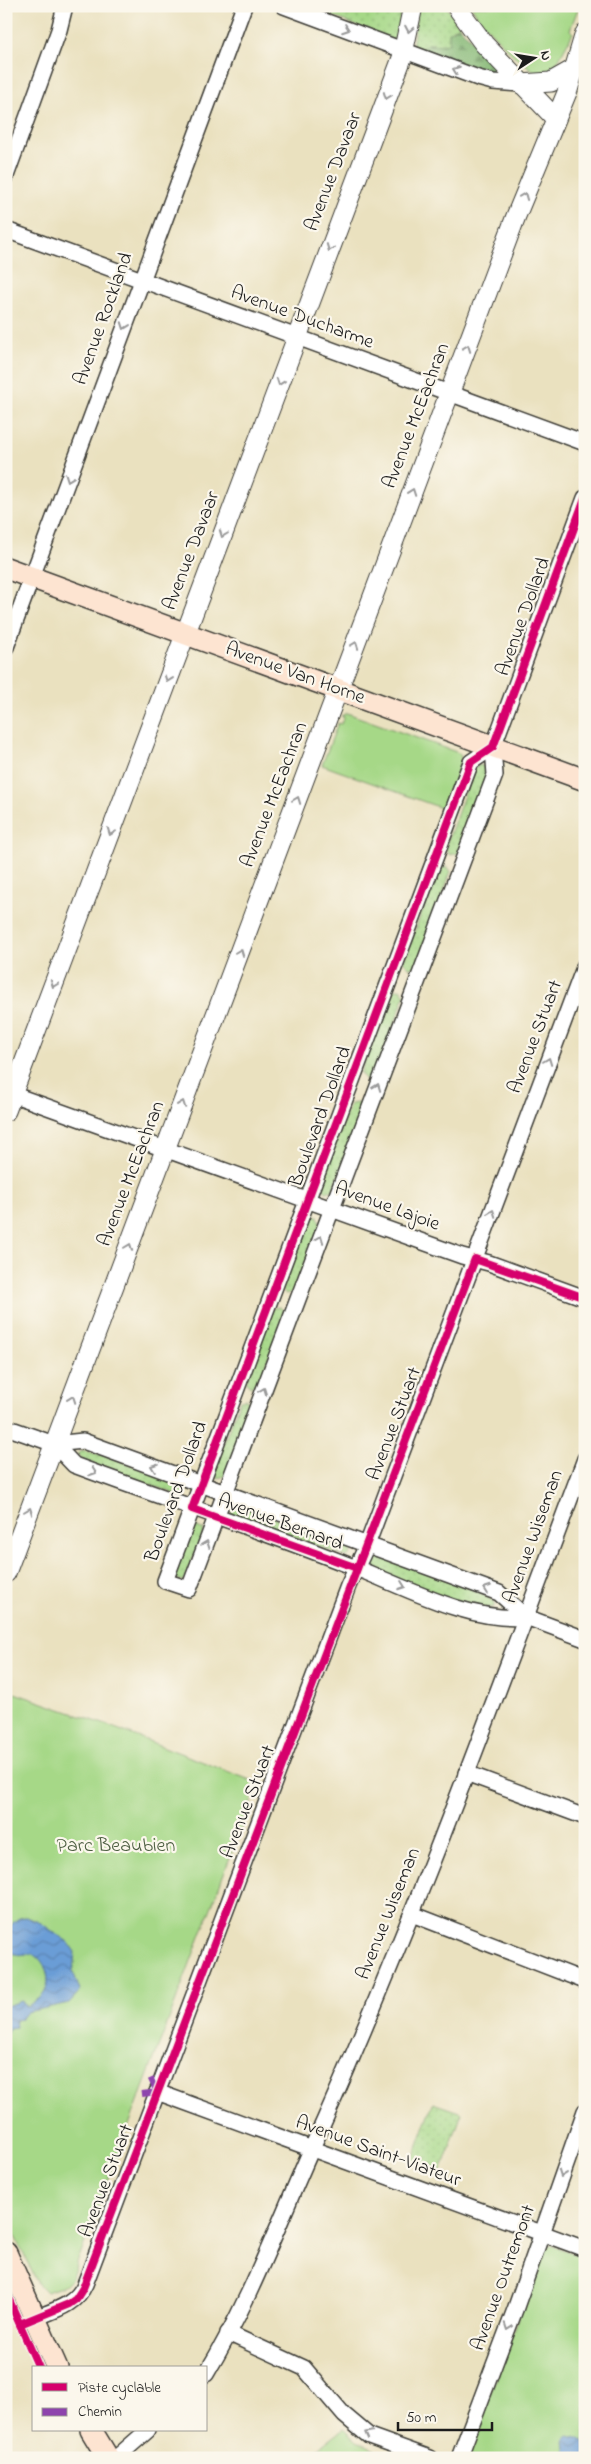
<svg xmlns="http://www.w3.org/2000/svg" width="591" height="2464" font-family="'Indie Flower',sans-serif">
  <defs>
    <pattern id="grass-dots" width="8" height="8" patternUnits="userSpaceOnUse" patternTransform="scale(1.25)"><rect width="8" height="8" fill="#a6d887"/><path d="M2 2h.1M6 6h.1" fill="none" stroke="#8eb974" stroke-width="1.8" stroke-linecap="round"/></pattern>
    <pattern id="forest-firs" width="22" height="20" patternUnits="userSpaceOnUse" patternTransform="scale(1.25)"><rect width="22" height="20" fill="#84b874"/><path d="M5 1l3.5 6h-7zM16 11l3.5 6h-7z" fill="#6b955e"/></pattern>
    <pattern id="water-waves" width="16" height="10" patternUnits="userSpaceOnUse" patternTransform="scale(1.25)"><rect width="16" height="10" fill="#6b9dd6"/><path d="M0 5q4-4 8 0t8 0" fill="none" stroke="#577fad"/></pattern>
  </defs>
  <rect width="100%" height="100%" fill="#fbf7ec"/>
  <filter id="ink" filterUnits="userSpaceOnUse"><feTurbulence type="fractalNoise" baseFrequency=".02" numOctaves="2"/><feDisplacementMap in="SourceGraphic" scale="10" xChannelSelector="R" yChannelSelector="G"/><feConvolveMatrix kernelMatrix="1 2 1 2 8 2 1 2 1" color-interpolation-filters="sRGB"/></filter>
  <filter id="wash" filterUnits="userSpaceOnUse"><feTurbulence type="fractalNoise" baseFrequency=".0096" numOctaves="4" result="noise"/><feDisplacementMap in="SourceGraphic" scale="20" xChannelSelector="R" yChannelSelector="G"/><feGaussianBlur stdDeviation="1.12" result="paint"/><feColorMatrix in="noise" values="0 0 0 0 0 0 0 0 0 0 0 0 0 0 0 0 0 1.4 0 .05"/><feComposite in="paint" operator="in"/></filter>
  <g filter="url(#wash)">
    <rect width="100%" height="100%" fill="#eae1bf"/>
    <g fill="url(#grass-dots)" stroke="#617a52">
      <path d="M369,6H402L397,34L393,41L320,11L321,8C339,13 352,13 369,6Z"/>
      <polygon points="418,6 446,6 460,27 452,29 449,43 444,45 427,44 423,52 412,48"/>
      <polygon points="479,765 486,767 489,773 459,853 450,855 445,848 474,768"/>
      <polygon points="447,867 451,871 418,966 410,968 403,961 439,868"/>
      <polygon points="400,989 405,995 375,1078 366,1080 360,1073 393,990"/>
      <polygon points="358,1103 363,1111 333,1190 326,1192 319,1185 350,1104"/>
      <polygon points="311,1215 318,1217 321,1223 295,1292 286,1294 282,1290 307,1217"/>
      <polygon points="280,1307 285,1313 259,1384 250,1386 246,1381 273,1308"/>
      <polygon points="246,1399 251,1407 225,1476 218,1478 212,1475 240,1400"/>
      <polygon points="82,1451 108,1456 183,1485 184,1493 181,1496 82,1460 78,1454"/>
      <polygon points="236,1504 348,1544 351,1553 347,1557 231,1515 232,1507"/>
      <polygon points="191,1524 204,1530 185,1579 182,1581 173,1577"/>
      <path d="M377,1556C407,1566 471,1583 494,1602V1607C478,1614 397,1579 376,1572L371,1562Z"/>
      <polygon points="433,2103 462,2113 440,2174 411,2164"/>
    </g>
    <polygon fill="url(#forest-firs)" stroke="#506a48" points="460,27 495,67 493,74 423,52 422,48 427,44 444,45 449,43 449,32"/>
    <g fill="#a6d887" stroke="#617a52">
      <polygon points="471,6 579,6 570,30 573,33 555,66 544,72 535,72 512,54 480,20"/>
      <polygon points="347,713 459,753 462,759 444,809 322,765 338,723 341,724 344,717 341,716"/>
      <polygon points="6,1690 112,1727 258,1783 71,2279 64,2286 46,2292 38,2284 6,2218"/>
      <polygon points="550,2245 585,2257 585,2458 466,2458 544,2248"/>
      <polygon points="344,2429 357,2441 375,2449 372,2458 306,2458"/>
    </g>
    <g fill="url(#water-waves)" stroke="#445c79">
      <path d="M27,1917L41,1923L68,1942L75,1952L73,1971L80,1991L69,2003L27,2012L21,2019L15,2020L16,2027L9,2028L6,2035V2006L22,2001L25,2006C30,2006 31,2003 35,2001C53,1993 51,1966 35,1955C28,1950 19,1961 6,1948C6,1935 10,1916 27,1917Z"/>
      <polygon points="568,2436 578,2438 585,2442 585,2458 566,2458 564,2440"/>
    </g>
  </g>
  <g filter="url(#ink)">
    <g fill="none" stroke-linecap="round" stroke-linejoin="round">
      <defs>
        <g id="minor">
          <polyline points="284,6 478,78 493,82 521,84"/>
          <polyline points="6,176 59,30 65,6"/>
          <polyline points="6,230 585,443"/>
          <polyline points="6,647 244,6"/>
          <polyline points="493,747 471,762 165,1581 189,1589 495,775 493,747 585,498"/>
          <polyline points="6,1092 462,1256 489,1263 585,1298"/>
          <polyline points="6,1427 54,1444 83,1441 499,1593 526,1617 585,1639"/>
          <path d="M54,1444L74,1465C168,1500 264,1531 356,1568C407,1588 471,1623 526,1617"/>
          <polyline points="466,1773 585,1817"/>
          <polyline points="412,1914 585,1981"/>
          <polyline points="157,2092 585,2249"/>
          <path d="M35,2318C55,2310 76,2305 85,2284L348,1586L367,1545L585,965"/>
          <polyline points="228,2333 304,2368 344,2415 369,2436 430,2458"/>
          <path d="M206,2374C249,2303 278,2224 312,2148C414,1923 498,1690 585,1459"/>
          <polyline points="116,2458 148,2430"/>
          <polyline points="459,2458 516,2307 585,2111"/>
        </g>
        <g id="tertiary">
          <polyline points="456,6 484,44 555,118"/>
          <polyline points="521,84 551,82 574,69"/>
          <polyline points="6,1111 402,58 413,6"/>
          <polyline points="6,1573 516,216 568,90 585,33"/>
        </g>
        <g id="secondary">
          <polyline points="6,568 585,780"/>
          <polyline points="6,2253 57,2368"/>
          <polyline points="91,2430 108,2458"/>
        </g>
      </defs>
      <use href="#minor" stroke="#3b3a34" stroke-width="18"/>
      <use href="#tertiary" stroke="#3b3a34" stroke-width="21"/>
      <use href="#secondary" stroke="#3b3a34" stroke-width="24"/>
      <use href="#minor" stroke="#fff" stroke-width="15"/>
      <use href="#tertiary" stroke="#fff" stroke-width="19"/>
      <use href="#secondary" stroke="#fde4d1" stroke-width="21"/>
      <polyline stroke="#8e44ad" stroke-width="6" stroke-dasharray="12 6" stroke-linecap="butt" points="142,2094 157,2092 149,2075"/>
      <defs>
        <g id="cycleway">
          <polyline points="357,1568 192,1509 471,762 493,747 585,498"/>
          <polyline points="6,2293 39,2368"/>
          <polyline points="20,2324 69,2304 76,2299 83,2288 475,1259 585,1298"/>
        </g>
      </defs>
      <use href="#cycleway" stroke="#fbf7ec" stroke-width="11"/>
      <use href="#cycleway" stroke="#d6006c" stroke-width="8"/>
    </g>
    <defs><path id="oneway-chevron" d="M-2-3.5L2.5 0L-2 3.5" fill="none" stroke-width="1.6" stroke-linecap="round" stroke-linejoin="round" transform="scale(1.25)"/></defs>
    <g stroke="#999">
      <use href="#oneway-chevron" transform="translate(346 29) rotate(20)"/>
      <use href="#oneway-chevron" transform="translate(409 29) rotate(101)"/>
      <use href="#oneway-chevron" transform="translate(456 70) rotate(-160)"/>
      <use href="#oneway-chevron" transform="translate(387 96) rotate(111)"/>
      <use href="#oneway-chevron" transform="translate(524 196) rotate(-68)"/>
      <use href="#oneway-chevron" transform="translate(330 248) rotate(111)"/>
      <use href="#oneway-chevron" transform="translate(125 326) rotate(110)"/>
      <use href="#oneway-chevron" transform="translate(467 348) rotate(-69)"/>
      <use href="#oneway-chevron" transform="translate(280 382) rotate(110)"/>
      <use href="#oneway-chevron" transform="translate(69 478) rotate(110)"/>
      <use href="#oneway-chevron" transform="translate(412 492) rotate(-70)"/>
      <use href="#oneway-chevron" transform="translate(223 534) rotate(111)"/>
      <use href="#oneway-chevron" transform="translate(355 645) rotate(-69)"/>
      <use href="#oneway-chevron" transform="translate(168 679) rotate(110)"/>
      <use href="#oneway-chevron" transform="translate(297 800) rotate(-69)"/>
      <use href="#oneway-chevron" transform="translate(111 832) rotate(111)"/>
      <use href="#oneway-chevron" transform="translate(240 952) rotate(-69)"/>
      <use href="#oneway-chevron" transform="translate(54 984) rotate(111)"/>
      <use href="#oneway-chevron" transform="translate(548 1061) rotate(-69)"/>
      <use href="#oneway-chevron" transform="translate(377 1087) rotate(-69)"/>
      <use href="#oneway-chevron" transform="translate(182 1104) rotate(-70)"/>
      <use href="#oneway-chevron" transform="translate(492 1213) rotate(-70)"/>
      <use href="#oneway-chevron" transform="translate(320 1239) rotate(-69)"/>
      <use href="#oneway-chevron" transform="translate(129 1247) rotate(-69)"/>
      <use href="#oneway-chevron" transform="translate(263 1391) rotate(-69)"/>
      <use href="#oneway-chevron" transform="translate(72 1399) rotate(-70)"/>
      <use href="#oneway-chevron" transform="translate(154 1467) rotate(-160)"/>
      <use href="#oneway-chevron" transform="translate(93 1472) rotate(20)"/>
      <use href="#oneway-chevron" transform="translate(29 1511) rotate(-69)"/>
      <use href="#oneway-chevron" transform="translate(206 1544) rotate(-69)"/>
      <use href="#oneway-chevron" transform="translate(402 1586) rotate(20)"/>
      <use href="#oneway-chevron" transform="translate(487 1589) rotate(-160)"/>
      <use href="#oneway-chevron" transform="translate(562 2174) rotate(110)"/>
      <use href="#oneway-chevron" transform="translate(508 2327) rotate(110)"/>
      <use href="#oneway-chevron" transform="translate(368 2434) rotate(-152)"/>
    </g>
  </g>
  <g text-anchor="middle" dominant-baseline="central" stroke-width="4.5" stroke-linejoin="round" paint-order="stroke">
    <g font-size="20" fill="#1c1c1c" stroke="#fbf7ec">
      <text transform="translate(334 172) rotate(-69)">Avenue Davaar</text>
      <text transform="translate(302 318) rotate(20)">Avenue Ducharme</text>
      <text transform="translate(104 319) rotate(-70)">Avenue Rockland</text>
      <text transform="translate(417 416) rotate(-69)">Avenue McEachran</text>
      <text transform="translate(192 551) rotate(-69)">Avenue Davaar</text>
      <text transform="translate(524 617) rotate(-70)">Avenue Dollard</text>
      <text transform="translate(295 674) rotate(20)">Avenue Van Horne</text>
      <text transform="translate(275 795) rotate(-69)">Avenue McEachran</text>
      <text transform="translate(536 1037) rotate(-69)">Avenue Stuart</text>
      <text transform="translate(321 1117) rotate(-70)">Boulevard Dollard</text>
      <text transform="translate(132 1174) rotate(-69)">Avenue McEachran</text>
      <text transform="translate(387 1207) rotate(20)">Avenue Lajoie</text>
      <text transform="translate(395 1424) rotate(-69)">Avenue Stuart</text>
      <text transform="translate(177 1492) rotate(-70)">Boulevard Dollard</text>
      <text transform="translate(280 1523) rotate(20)">Avenue Bernard</text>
      <text transform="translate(534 1537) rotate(-70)">Avenue Wiseman</text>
      <text transform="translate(249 1802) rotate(-69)">Avenue Stuart</text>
      <text transform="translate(389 1914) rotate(-68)">Avenue Wiseman</text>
      <text transform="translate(378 2152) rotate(20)">Avenue Saint-Viateur</text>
      <text transform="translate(107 2181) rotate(-69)">Avenue Stuart</text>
      <text transform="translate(504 2278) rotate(-70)">Avenue Outremont</text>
    </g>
    <g font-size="20" fill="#4c5e41" stroke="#fbf7ec">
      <text x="116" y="1846">Parc Beaubien</text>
    </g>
  </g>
  <rect width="591" height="2464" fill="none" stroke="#fbf7ec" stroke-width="25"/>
  <rect x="32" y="2366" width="175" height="65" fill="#fbf7ec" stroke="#a29f99"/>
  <rect x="42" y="2383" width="25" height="8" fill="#d6006c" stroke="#a29f99"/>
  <text x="78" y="2392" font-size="15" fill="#1c1c1c">Piste cyclable</text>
  <rect x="42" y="2408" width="25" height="8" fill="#8e44ad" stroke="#a29f99"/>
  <text x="78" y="2416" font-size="15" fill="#1c1c1c">Chemin</text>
  <g transform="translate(534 58) rotate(78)" stroke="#fbf7ec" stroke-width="4" paint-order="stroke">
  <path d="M0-4L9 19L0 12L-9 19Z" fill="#1c1c1c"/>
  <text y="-8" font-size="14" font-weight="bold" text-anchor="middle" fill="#1c1c1c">N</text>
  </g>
  <path d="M398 2422v8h94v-8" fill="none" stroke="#1c1c1c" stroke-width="2.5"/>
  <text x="406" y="2422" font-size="15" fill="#1c1c1c" stroke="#fbf7ec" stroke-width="4" paint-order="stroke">50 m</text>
</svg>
